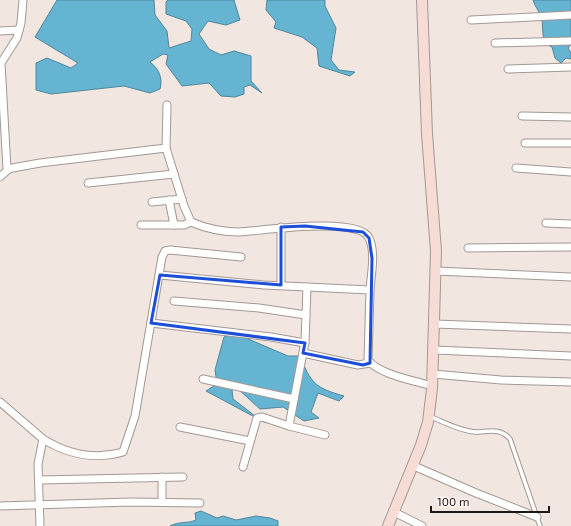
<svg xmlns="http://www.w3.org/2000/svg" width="571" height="526" font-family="'Exo 2',sans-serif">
  <rect width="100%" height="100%" fill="#f2e6e1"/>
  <g fill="#65b5d2" stroke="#4f869a">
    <path d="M57,0H154L155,15L167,31L169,48L191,41L192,29L186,21L166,14V2L168,0H234L240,20L226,25L208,21L199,34L209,49L221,55L234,51L251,56V81L262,93L250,85L244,87V94L235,97L221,96L209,83L182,86L166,64L168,55L163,54L150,62C159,69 163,78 160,89L150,93L124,86L51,94L36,90V63L47,58L71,68L78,63L35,37Z"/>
    <polygon points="267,0 325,0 325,6 336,28 331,60 339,70 355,72 350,76 319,66 317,48 302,37 274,28 276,22 266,10"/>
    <path d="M533,0H571V44L568,48L571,53V59L566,58L561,63L555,58L552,47C549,46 547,45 545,41C542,36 543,26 542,20C541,12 535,8 533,0Z"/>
    <path d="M234,333L288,356H300C311,383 315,388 344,396L339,401L318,393L311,412L319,418L304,421L283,407L260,409L237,388L232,390L233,399L255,416L278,425L264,422L206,391L217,384L215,370L224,337Z"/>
    <path d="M201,511L217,518L223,516L236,520L256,516L270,518L278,521V526H170C179,521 187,524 196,520L195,513Z"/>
  </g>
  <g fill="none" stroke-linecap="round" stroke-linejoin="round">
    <defs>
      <path id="lane" d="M431,417C444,422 460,431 475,432C488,432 500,427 510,439L540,526"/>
      <g id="street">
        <path d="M23,0L21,23L17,38L1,63L7,169L40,163L166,148L184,206L191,222C205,228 223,232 239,232C260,231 359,216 369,238C376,253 371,274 370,290"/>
        <polyline points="471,20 571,15"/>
        <polyline points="0,31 19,30"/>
        <polyline points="495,43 571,41"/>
        <polyline points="508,69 571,67"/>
        <polyline points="522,116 571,117"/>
        <polyline points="525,143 571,143"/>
        <polyline points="166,148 167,105"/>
        <polyline points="516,168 571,172"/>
        <polyline points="0,177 9,169"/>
        <polyline points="88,183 174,174"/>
        <polyline points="169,200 174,225"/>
        <polyline points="152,202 182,199"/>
        <polyline points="546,223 571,224"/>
        <polyline points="141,225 184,225 191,222"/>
        <polyline points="468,248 571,247"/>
        <polyline points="436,271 571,277"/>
        <path d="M160,275L264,285L370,290L368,360C378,374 415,381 433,386"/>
        <polyline points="281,285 281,227"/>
        <polyline points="307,287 305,342 289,426 325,435"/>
        <polyline points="174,301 259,308 306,315"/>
        <polyline points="151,323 271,337 305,343"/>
        <polyline points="435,324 571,329"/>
        <polyline points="434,350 571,356"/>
        <polyline points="303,353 358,365 370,363"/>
        <polyline points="433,374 501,380 571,382"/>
        <polyline points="203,379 294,399"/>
        <polyline points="0,402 43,439"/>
        <polyline points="180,427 250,441"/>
        <polyline points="414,466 476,493 537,517"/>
        <polyline points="243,467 257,418 262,417 289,426"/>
        <polyline points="39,480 183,477"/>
        <polyline points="162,502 162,477"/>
        <polyline points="0,506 131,502 200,503"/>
        <polyline points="394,512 422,526"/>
        <path d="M40,526L38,464L43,439C67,454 95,460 123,452L135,416L162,257L165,251L170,250L241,257"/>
      </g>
      <polyline id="secondary" points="388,526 421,445 428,422 432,389 436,251 427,134 422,0"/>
    </defs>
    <use href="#lane" stroke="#a39893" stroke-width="5.5"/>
    <use href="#street" stroke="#a39893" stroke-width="9"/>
    <use href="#secondary" stroke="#a39893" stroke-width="12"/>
    <use href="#lane" stroke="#fff" stroke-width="3.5"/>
    <use href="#street" stroke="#fff" stroke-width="7"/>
    <use href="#secondary" stroke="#f6dcd5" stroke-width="10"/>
  </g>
  <path fill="none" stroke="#1d4ed8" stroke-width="3" stroke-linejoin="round" d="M305,226L363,232L369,238L372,258L370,363L363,365L303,353L305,343L151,323L160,275L281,285V227Z"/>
  <path d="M431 506v6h118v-6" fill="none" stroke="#1c1816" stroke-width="2"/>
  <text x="437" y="506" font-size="12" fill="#1c1816" stroke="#fef4ef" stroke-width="3" paint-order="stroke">100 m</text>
</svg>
